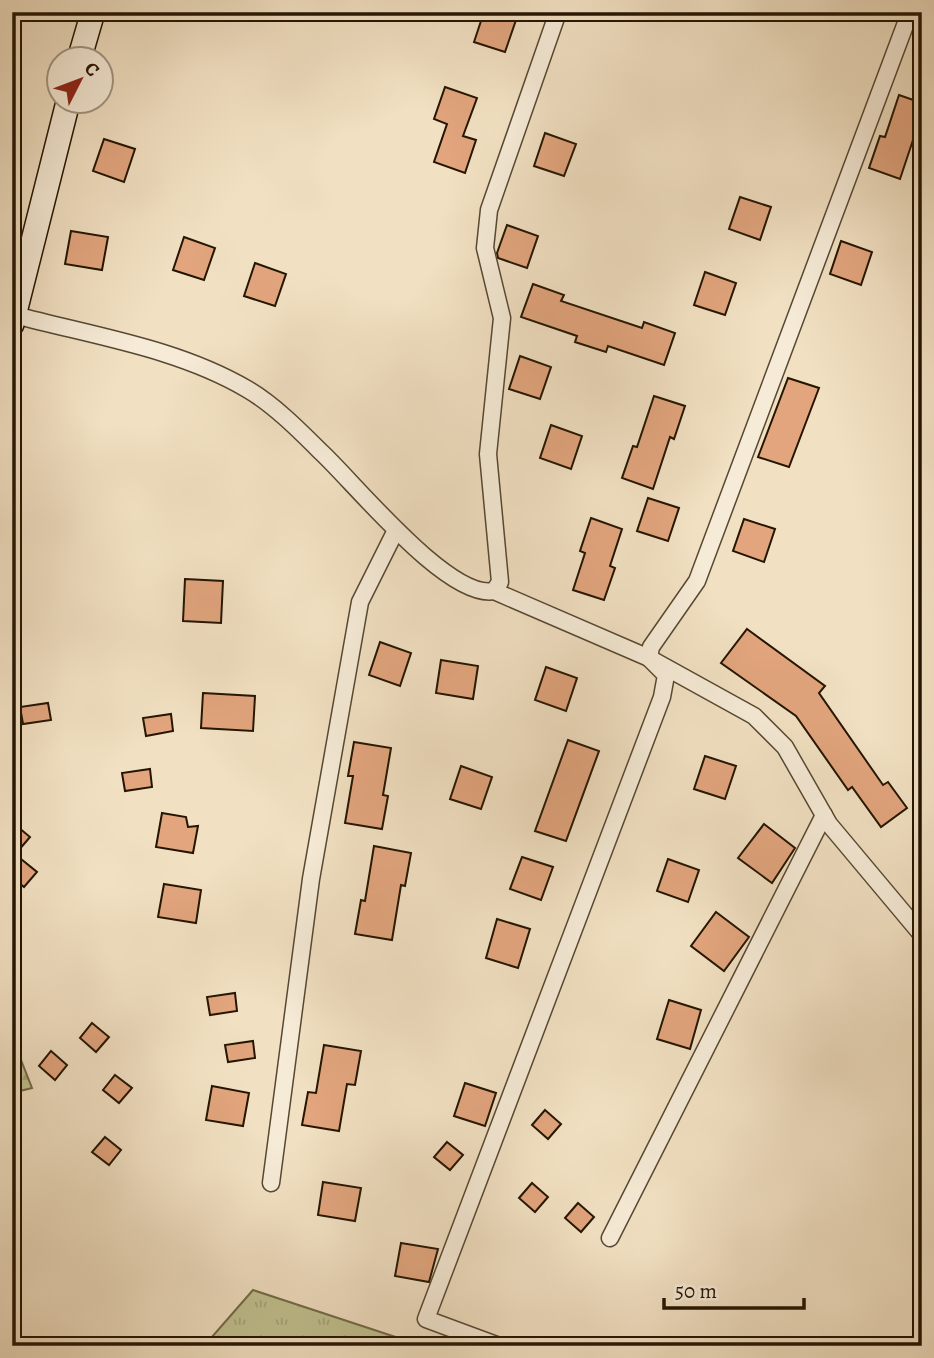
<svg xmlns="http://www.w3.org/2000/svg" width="934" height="1358" font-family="Alegreya,serif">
  <defs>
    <pattern id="grass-tufts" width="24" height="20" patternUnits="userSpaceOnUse" patternTransform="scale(1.75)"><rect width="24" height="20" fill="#c1c08f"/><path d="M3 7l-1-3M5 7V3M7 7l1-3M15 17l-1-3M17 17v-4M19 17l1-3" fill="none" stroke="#a6a47a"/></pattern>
    <pattern id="forest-firs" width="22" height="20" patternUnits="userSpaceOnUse" patternTransform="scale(1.75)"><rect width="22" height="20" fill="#c1c08f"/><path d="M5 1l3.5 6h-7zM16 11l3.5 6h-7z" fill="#a6a47a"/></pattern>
  </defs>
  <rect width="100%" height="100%" fill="#f1e0c2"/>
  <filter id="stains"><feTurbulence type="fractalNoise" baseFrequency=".00286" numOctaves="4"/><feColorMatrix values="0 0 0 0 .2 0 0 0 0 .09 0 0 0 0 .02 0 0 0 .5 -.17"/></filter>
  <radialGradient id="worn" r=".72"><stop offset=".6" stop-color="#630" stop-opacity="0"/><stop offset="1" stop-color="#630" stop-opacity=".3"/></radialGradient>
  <polygon fill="url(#grass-tufts)" stroke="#726a48" stroke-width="2" points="253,1290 423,1346 204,1346"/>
  <polygon fill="url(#forest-firs)" stroke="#726a48" stroke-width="2" points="12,1037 32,1088 12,1093"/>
  <g fill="#e2a57e" stroke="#241502" stroke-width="2">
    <polygon points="484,12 516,20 505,52 474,42"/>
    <polygon points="445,87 477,98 463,136 476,140 465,173 434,162 447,124 434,119"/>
    <polygon points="899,95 922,103 922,130 919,139 914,137 900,179 869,168 880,136 885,137"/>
    <polygon points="545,133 576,144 564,176 534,166"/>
    <polygon points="104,139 135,149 124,182 93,171"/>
    <polygon points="740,197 771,207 760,240 729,229"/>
    <polygon points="507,225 538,236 527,268 498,258 497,253"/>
    <polygon points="71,231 108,237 102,270 65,264"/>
    <polygon points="184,237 215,248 204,280 173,270"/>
    <polygon points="841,241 872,252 861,285 830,274"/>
    <polygon points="255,263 286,274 275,306 244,296"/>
    <polygon points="705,272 736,283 725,315 694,305"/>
    <polygon points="533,284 564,295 561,301 642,328 644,322 675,333 664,365 608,346 606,352 575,342 577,336 521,317"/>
    <polygon points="520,356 551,367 540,399 509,389"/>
    <polygon points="788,378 819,388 789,467 758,457"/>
    <polygon points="654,396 685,406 674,439 670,437 653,489 622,478 633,446 637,447"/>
    <polygon points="551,425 582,436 571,469 540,458"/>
    <polygon points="648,498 679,508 668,541 637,531"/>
    <polygon points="591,518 622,529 610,566 615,568 604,600 573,590 585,553 580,551"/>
    <polygon points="744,519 775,529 764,562 733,551"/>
    <polygon points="185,579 223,581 221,623 183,621"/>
    <polygon points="747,629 825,686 819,693 883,785 888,782 907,808 881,827 852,787 848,790 796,716 721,663"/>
    <polygon points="380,642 411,653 400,686 369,675"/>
    <polygon points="441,660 478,666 473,699 436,693"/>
    <polygon points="546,667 577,678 566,711 535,700"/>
    <polygon points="203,693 255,696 253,731 201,728"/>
    <polygon points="48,703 51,720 23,724 20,707"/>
    <polygon points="171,714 173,731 146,736 143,718"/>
    <polygon points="568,740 599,751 566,841 535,831"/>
    <polygon points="354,742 391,748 383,795 388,796 382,829 345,823 353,776 348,776"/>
    <polygon points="705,756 736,766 725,799 694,789"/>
    <polygon points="461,766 492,777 481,809 450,799"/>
    <polygon points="150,769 152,787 125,791 122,773"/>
    <polygon points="162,813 186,817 188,827 198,826 193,853 156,847"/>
    <polygon points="12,822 30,837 12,858"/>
    <polygon points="764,824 795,848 772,883 738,858"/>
    <polygon points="374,846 411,853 405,886 401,885 392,940 355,934 361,900 365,901"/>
    <polygon points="522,857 553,867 541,900 510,889"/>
    <polygon points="21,859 37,872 24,887 12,877 12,868"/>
    <polygon points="668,859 699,870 688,902 657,891"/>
    <polygon points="164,884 201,890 196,923 158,917"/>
    <polygon points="716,912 749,937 724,971 691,946"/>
    <polygon points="497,919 530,929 518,968 486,958"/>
    <polygon points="235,993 237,1011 210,1015 207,997"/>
    <polygon points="669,1000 701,1010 690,1049 657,1039"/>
    <polygon points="92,1023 109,1037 96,1052 80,1038"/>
    <polygon points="253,1041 255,1058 228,1062 225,1045"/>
    <polygon points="324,1045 361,1051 355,1085 347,1084 339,1131 302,1125 308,1092 316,1093"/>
    <polygon points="51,1051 67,1065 55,1080 39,1066"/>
    <polygon points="115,1075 132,1088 119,1103 103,1090"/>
    <polygon points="465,1083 496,1093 485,1126 454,1116"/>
    <polygon points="212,1086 249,1093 243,1126 206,1120"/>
    <polygon points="545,1110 561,1124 548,1139 532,1125"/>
    <polygon points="105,1137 121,1150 109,1165 92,1152"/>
    <polygon points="447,1142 463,1155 450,1170 434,1157"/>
    <polygon points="323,1182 361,1188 355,1221 318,1215"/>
    <polygon points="532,1183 548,1197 535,1212 519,1198"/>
    <polygon points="578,1203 594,1217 581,1232 565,1218"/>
    <polygon points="401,1243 438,1249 429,1282 395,1276"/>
  </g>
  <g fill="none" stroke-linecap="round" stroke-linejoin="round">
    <defs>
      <g id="minor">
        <path d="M15,315C93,336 177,348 247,389C273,404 299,430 320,451C353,481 448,600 494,591L500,582L488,454L502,318L485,248L489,210L558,12"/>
        <polyline points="494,591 649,658 754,716 785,747 829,824 922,935"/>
        <polyline points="271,1183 311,879 360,602 396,530"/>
        <polyline points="610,1238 824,815"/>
        <polyline points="499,1346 426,1319 662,697 666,675 649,658 651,647 697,581 910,12"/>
      </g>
      <g id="secondary">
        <polyline points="79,60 93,12"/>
        <polyline points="12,324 68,102"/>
      </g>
    </defs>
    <use href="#minor" stroke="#574832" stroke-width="19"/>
    <use href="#secondary" stroke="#241502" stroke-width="26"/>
    <use href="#minor" stroke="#f6ebd7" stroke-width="16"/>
    <use href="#secondary" stroke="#f6ebd7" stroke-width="23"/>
  </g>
  <rect width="934" height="1358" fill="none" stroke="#f1e0c2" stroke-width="42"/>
  <rect x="14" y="14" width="906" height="1330" fill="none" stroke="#241502" stroke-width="3.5"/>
  <rect x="21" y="21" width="892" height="1316" fill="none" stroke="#241502" stroke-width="2"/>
  <g transform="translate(80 80) rotate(48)"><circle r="33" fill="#f6ebd7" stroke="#a29582" stroke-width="2"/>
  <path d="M0-5L12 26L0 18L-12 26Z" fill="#8f2418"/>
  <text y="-10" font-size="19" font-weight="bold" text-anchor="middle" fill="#241502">С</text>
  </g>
  <path d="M664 1298v10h140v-10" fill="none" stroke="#241502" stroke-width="3.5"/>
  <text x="675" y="1298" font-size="21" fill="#241502" stroke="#f6ebd7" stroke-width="5" paint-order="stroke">50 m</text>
  <rect width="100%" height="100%" filter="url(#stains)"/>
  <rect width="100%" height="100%" fill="url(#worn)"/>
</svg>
